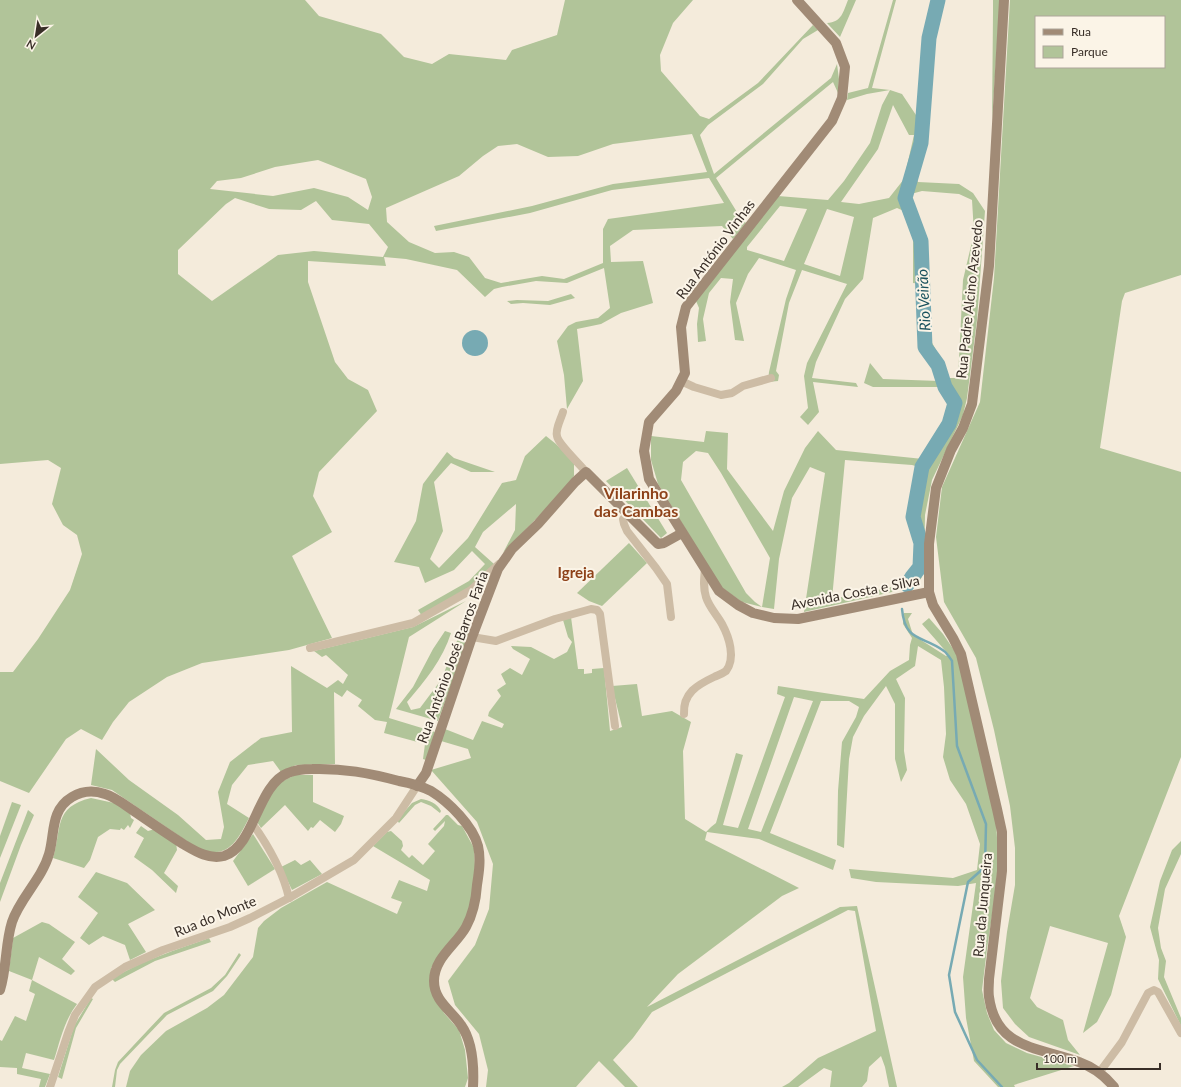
<svg xmlns="http://www.w3.org/2000/svg" width="1181" height="1087" font-family="Lato,sans-serif">
  <rect width="100%" height="100%" fill="#f4ebdb"/>
  <g fill="#b1c499" fill-rule="evenodd">
    <path d="M0,0H305L319,16L381,34L404,57L432,64L449,54L506,60L512,50L557,35L565,0H693L673,23L660,55L661,71L700,116L709,119L758,83L813,25L818,30L803,39L763,84L708,125L700,135L714,174L831,78L837,64L839,79L838,93L833,82L716,178L740,217L746,223L733,239L722,226L633,230L610,246L611,262L643,261L653,303L621,313L601,324L577,329L583,381L567,409L564,375L557,341L568,326L576,322L598,318L610,308L604,268L567,283L536,281L502,287L494,289L485,297L457,270L406,259L384,257L386,266L308,261V282L335,362L348,379L368,390L377,411L319,472L313,496L332,532L292,556L332,638L289,650L202,663L167,677L129,702L113,722L102,740L81,729L66,739L29,793L0,781V672H13L38,639L70,590L82,554L77,535L63,525L52,504L61,468L48,460L0,464ZM692,134L707,172L613,184L532,206L434,226L436,231L530,213L612,190L709,178L724,203L608,219L603,229V263L564,279L542,276L501,283L485,278L469,257L454,252L435,253L409,242L387,222L386,208L459,176L483,156L498,146L517,144L548,157L578,156L613,144ZM318,160L366,179L372,197L368,210L348,197L314,188L273,196L210,189L217,181L241,178L275,167ZM235,198L269,209L301,210L316,201L332,220L369,224L388,247L383,257L314,251L278,255L212,301L178,274V250L226,204Z"/>
    <path d="M848,0H856L840,37L827,23C842,22 843,12 848,0Z"/>
    <path d="M893,0H896L872,88L890,90L902,94L916,115L926,33L934,0H941L933,37L926,137L915,176L918,182L959,184L973,193L985,211L977,320L967,398L963,415L932,480L925,515L924,567L922,577L916,586L903,590L900,588L902,583L911,575L916,563L915,533L909,517L919,467L912,465L845,460L832,599L892,587L893,590L892,592L804,612L825,473L810,467L792,498L779,559L774,609L762,607L742,602L721,587L658,484L651,460V436L704,442L706,431L728,433L727,469L773,531L784,491L805,448L818,431L836,450L923,459L940,432L948,413L949,397L941,387H873L864,383L870,363L883,379L939,381L934,362L919,339V292H928L930,339L942,361L947,378H958L963,280L974,233L972,200L959,194L922,191L911,194L909,202L924,238L922,284L913,283V239L904,211L897,208L873,218L863,279L845,299L816,362L812,378L856,383L858,387L813,382L819,412L808,425L800,417L808,408L804,376L807,363L847,284L802,270L789,303L776,371L779,375L778,381L768,382L769,372L786,299L796,270L759,258L748,274L736,303L744,341L735,340L730,302L733,279L721,278L709,293L703,319L706,341L698,342L697,324L699,308L696,301C723,265 751,232 778,196L828,200L844,181L870,143L882,105L890,90L867,94L847,100L848,93L868,88ZM893,105L909,135H914L904,179L889,198L859,204L841,202L878,149ZM780,206L807,209L784,261L747,250V247ZM827,209L854,217L840,276L804,264ZM696,451L708,453L721,473L770,558L762,607L755,602L746,593L681,480L683,462Z"/>
    <polygon points="993,0 1000,0 992,122 993,12"/>
    <path d="M1010,0H1181V275L1125,293L1122,301L1100,448L1181,472V757L1119,916L1126,937L1111,995L1097,1022L1083,1033L1108,943L1050,926L1030,998L1037,1007L1063,1020L1068,1040L1080,1055L1029,1037L1015,1024L1003,1008L1001,981L1007,932L1015,885V848L1010,806L994,730L976,658L944,602L936,537L942,487L980,402L994,278ZM1036,17H1164V67H1036Z"/>
    <polygon points="571,294 575,298 550,305 523,303 511,304 507,301 517,300 548,301"/>
    <polygon points="546,436 556,444 574,463 574,476 559,495 503,553 515,530 516,504 483,532 475,547 494,564 472,586 422,616 418,610 469,581 485,564 472,551 454,570 425,583 419,567 394,562 416,521 423,484 447,452 454,458 495,472 471,472 451,463 434,482 443,531 430,559 439,568 468,538 502,483 516,480 525,456"/>
    <polygon points="627,468 667,533 661,538 606,481"/>
    <polygon points="629,543 647,563 602,606 589,601 577,593"/>
    <path d="M466,601L409,637L389,718L435,732L426,760L423,759L425,744L384,733L387,722L375,720L358,706L362,700L347,690L342,697L334,692L335,764L296,765L281,772L273,761L248,765L232,785L227,804L249,818C240,835 232,855 209,852C204,852 198,848 194,846L112,790L91,785L96,749L129,780L178,815L206,840L221,839L224,827L218,792L230,762L261,738L292,732L291,666L327,688L338,680L343,684L348,675L326,655L322,657L314,651L413,627Z"/>
    <path d="M904,613H912L908,619L913,635L946,656L949,655L922,624L929,618L943,634L958,656L996,818L998,857L996,889L987,949L982,990L987,1013L994,1030L1006,1043L1027,1053L1074,1066L1014,1085L1015,1087H998L974,1061L966,1018L963,977L976,883L958,886L876,882L851,878L849,869L953,878L977,870L980,844L966,804L950,780L943,757L946,734L944,687L941,660L918,646L915,666L896,679L905,698L904,751L907,770L901,782L895,759V704L886,686L864,716L853,737L849,759L844,848L837,845L838,791L842,742L856,717L859,707L849,701H821L770,833L836,860L833,870L759,839L707,832L705,840L799,888L782,896L678,974L647,1007L840,907L857,906L897,1087H889L885,1067L881,1056L869,1067L867,1081L862,1087H830L832,1071L824,1068L798,1087H782L789,1083L818,1058L876,1031L855,911L848,910L652,1012L633,1038L613,1060L638,1087H625L599,1061L576,1087H486L488,1070L479,1034L455,1005L448,981L475,945L489,909L493,864L477,822L431,770L471,758L468,749L441,741L445,729L473,740L482,721L502,728L504,724L488,716L489,712L501,696L497,690L506,684L501,674L510,668L522,675L530,659L513,649L511,646L531,647L554,659L567,652L572,642L568,637L563,620L571,617L578,669H584V674L592,673V669L604,668L610,731L622,727L612,686L637,684L642,716L672,711L691,722L683,751L685,819L706,832L711,827L716,823L736,753L743,755L723,825L738,828L785,697L777,694L778,686L864,699L890,671L909,660L910,645L912,638L903,624ZM794,697L813,701L761,832L748,829Z"/>
    <path d="M466,626L472,628L438,721L396,709L413,687L433,649L445,631L451,633C443,659 425,681 407,702L411,710L420,708L441,680L457,641Z"/>
    <polygon points="295,775 313,775 313,802 344,816 341,824 335,832 320,820 313,828 311,827 308,831 285,805 261,828 257,822 269,796 279,783"/>
    <path d="M91,798L114,803L130,813L131,818L134,820L130,828L128,825L124,830L121,828L120,830L110,829L98,837L90,860L84,868L53,858C62,829 53,807 91,798Z"/>
    <path d="M421,799C429,800 437,803 441,811L440,813L431,806L421,802L415,805L399,823L397,820L412,803Z"/>
    <polygon points="12,802 21,805 0,858 0,836"/>
    <polygon points="28,810 34,815 21,845 0,902 0,883"/>
    <polygon points="446,815 448,815 458,825 462,826 474,848 475,866 472,893 469,909 464,923 431,968 430,987 444,1013 459,1030 465,1050 468,1078 465,1087 126,1087 130,1071 141,1055 166,1031 207,1008 224,995 253,957 258,928 264,921 281,908 327,882 397,914 402,902 391,898 399,880 427,891 430,880 373,846 387,832 391,831 402,841 403,846 401,850 409,858 412,855 423,865 435,851 428,844 444,826 445,821 435,831 433,829"/>
    <polygon points="141,826 148,831 155,829 176,843 177,850 164,873 178,886 176,893 152,870 134,857 144,838 136,833"/>
    <polygon points="253,834 275,869 248,886 233,861"/>
    <polygon points="1181,841 1181,854 1165,889 1158,928 1161,948 1166,961 1164,977 1181,1018 1181,1026 1158,979 1159,960 1150,927 1160,881 1172,850"/>
    <polygon points="295,860 301,865 310,860 322,874 292,890 281,867"/>
    <polygon points="96,872 127,883 155,910 128,924 146,952 130,960 125,945 103,936 89,945 80,938 98,913 78,897"/>
    <path d="M42,922L49,924L75,942L62,959L75,971L71,975L39,957L32,980L77,1004C64,1021 60,1041 54,1060L26,1053L22,1068L50,1074L45,1087H39L41,1079L17,1074V1068L0,1067V1040L2,1041L15,1016L26,1021L35,994L29,991L32,980L9,971L13,938Z"/>
    <path d="M209,938L211,942L155,961L115,982L112,979C142,960 176,950 209,938Z"/>
    <polygon points="239,953 241,955 227,976 213,991 167,1015 120,1064 117,1070 115,1087 112,1087 115,1070 118,1062 147,1031 164,1013 211,988 225,975"/>
    <polygon points="91,998 93,999 76,1028 62,1079 58,1077 74,1026"/>
  </g>
  <circle fill="#77aab3" cx="475" cy="343" r="13"/>
  <g fill="none" stroke-linecap="round" stroke-linejoin="round">
    <path stroke="#77aab3" stroke-width="2.5" d="M902,609C905,643 923,635 944,651C947,653 950,658 952,661L957,746L986,824L985,867L968,882L949,975L955,1012L977,1060L1002,1087"/>
    <polyline stroke="#77aab3" stroke-width="15" points="907,585 912,577 920,567 921,543 913,517 922,467 949,424 955,403 945,387 938,365 925,347 921,241 905,198 921,143 929,38 938,0"/>
    <g stroke="#cdbca5" stroke-width="8">
      <polyline points="681,381 694,387 721,395 732,393 743,386 771,378"/>
      <path d="M563,412C561,419 555,429 557,436C558,444 580,464 586,472"/>
      <polyline points="628,514 623,519 624,524 627,531 656,568 667,584 671,617"/>
      <polyline points="472,637 496,641 555,619 591,609 597,610 600,614 615,726"/>
      <polyline points="310,648 413,623 471,590 499,564"/>
      <path d="M684,714C683,693 697,685 714,677C718,675 722,674 726,671C736,658 729,637 722,624C717,615 709,607 706,597C703,588 704,579 705,569"/>
      <path d="M252,823C268,845 283,872 289,898"/>
      <polyline points="1099,1073 1122,1042 1148,993 1154,990 1158,992 1181,1033"/>
      <polyline points="50,1087 68,1033 75,1015 95,987 125,967 163,950 230,927 250,918 289,898 354,860 396,818 417,786"/>
    </g>
    <g stroke="#a18b76" stroke-width="10">
      <polyline points="797,0 836,43 845,67 842,98 832,121 686,307 681,327 685,373 676,391 649,422 644,451 649,479 719,591 738,605 753,613 774,618 798,619 929,592"/>
      <path d="M1004,0L989,266L972,404L963,428L951,450L936,488L929,544V592L933,605L953,638L961,654L997,809L1002,832V871L989,979C989,985 988,991 989,997C996,1050 1040,1047 1079,1062C1093,1067 1105,1076 1114,1087"/>
      <polyline points="417,786 426,773 472,637 498,569 512,549 538,524 575,482 586,472 658,544 664,543 682,533"/>
      <path d="M0,990C7,968 5,944 12,922C20,898 42,879 49,854C55,834 50,810 72,797C82,791 93,790 105,794C115,797 125,805 134,811C150,822 166,833 183,844C195,851 209,860 224,856C255,846 257,785 288,773C295,770 304,769 312,769C343,768 369,773 399,781C410,783 421,786 431,791C449,802 473,826 478,846C481,859 479,872 477,885C476,900 473,914 466,927C456,945 434,958 434,981C434,1001 451,1010 461,1025C473,1042 474,1068 473,1087"/>
    </g>
  </g>
  <g text-anchor="middle" dominant-baseline="central" stroke-width="4" stroke-linejoin="round" paint-order="stroke">
    <g font-size="14" fill="#382e27" stroke="#fbf4e7">
      <text transform="translate(715 249) rotate(-53)">Rua António Vinhas</text>
      <text transform="translate(969 299) rotate(-84)">Rua Padre Alcino Azevedo</text>
      <text transform="translate(855 592) rotate(-11)">Avenida Costa e Silva</text>
      <text transform="translate(452 657) rotate(-70)">Rua António José Barros Faria</text>
      <text transform="translate(982 905) rotate(-85)">Rua da Junqueira</text>
      <text transform="translate(215 916) rotate(-22)">Rua do Monte</text>
    </g>
    <g font-size="15" font-style="italic" fill="#19515d" stroke="#fbf4e7">
      <text transform="translate(923 300) rotate(-93)">Rio Veirão</text>
    </g>
    <g font-size="15" font-weight="bold" fill="#8e4219" stroke="#fbf4e7">
      <text x="576" y="572">Igreja</text>
    </g>
    <g font-size="16" font-weight="bold" fill="#8e4219" stroke="#fbf4e7">
      <text x="636" y="492">Vilarinho<tspan x="636" dy="18">das Cambas</tspan></text>
    </g>
  </g>
  <rect x="1035" y="16" width="130" height="52" fill="#fbf4e7" stroke="#ada59a"/>
  <rect x="1043" y="29" width="20" height="6" fill="#a18b76" stroke="#ada59a"/>
  <text x="1071" y="36" font-size="12" fill="#382e27">Rua</text>
  <rect x="1043" y="46" width="20" height="12" fill="#b1c499" stroke="#ada59a"/>
  <text x="1071" y="56" font-size="12" fill="#382e27">Parque</text>
  <g transform="translate(36 36) rotate(210)" stroke="#fbf4e7" stroke-width="3" paint-order="stroke">
  <path d="M0-3L7 15L0 10L-7 15Z" fill="#382e27"/>
  <text y="-6" font-size="11" font-weight="bold" text-anchor="middle" fill="#382e27">N</text>
  </g>
  <path d="M1037 1063v6h123v-6" fill="none" stroke="#382e27" stroke-width="2"/>
  <text x="1043" y="1063" font-size="12" fill="#382e27" stroke="#fbf4e7" stroke-width="3" paint-order="stroke">100 m</text>
</svg>
